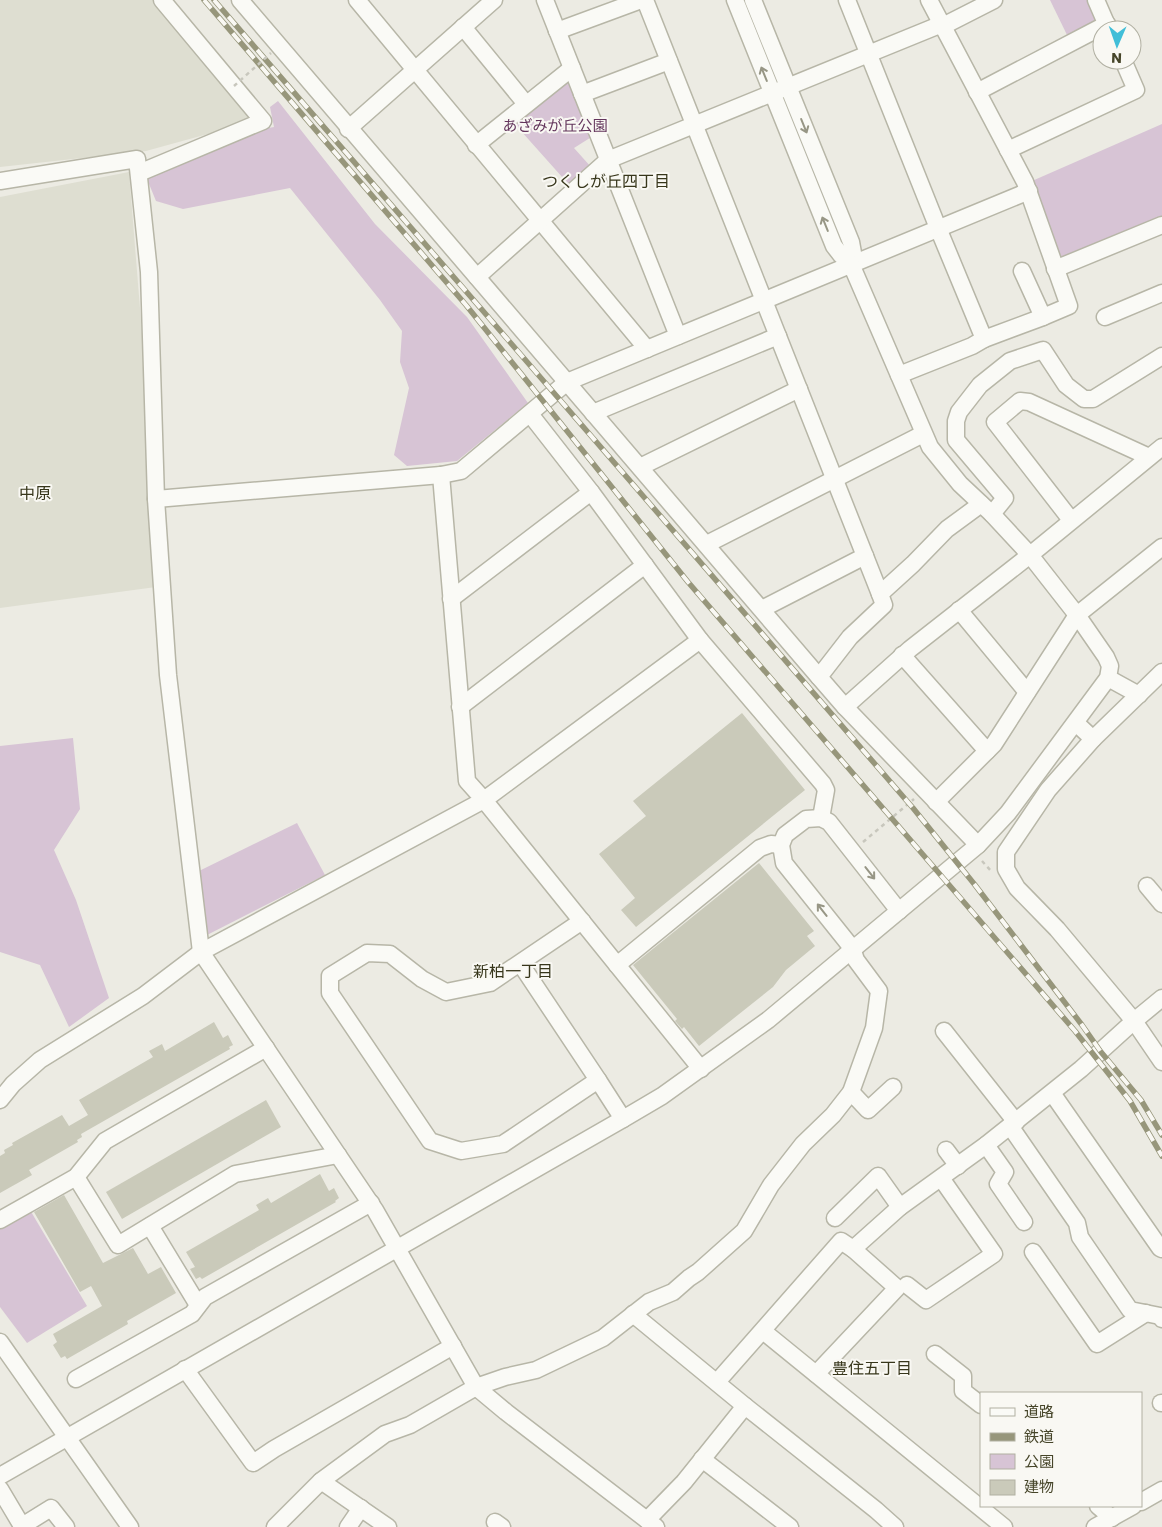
<svg xmlns="http://www.w3.org/2000/svg" width="1162" height="1527" font-family="Poppins,'Noto Sans JP',sans-serif">
  <rect width="100%" height="100%" fill="#ecebe3"/>
  <g fill="#deded1">
    <polygon points="0,0 156,0 255,121 146,151 0,167"/>
    <polygon points="129,172 147,395 156,587 0,608 0,197"/>
  </g>
  <g fill="#d7c4d5">
    <polygon points="1050,0 1087,0 1095,18 1092,25 1068,37"/>
    <polygon points="565,79 571,80 593,136 574,148 591,167 571,187 513,122"/>
    <polygon points="278,101 375,224 467,317 528,403 457,461 407,466 394,455 409,388 400,362 402,331 380,300 290,188 183,209 156,201 147,179 263,129 274,127 270,107"/>
    <polygon points="1162,124 1162,218 1063,259 1057,254 1032,181"/>
    <polygon points="73,738 80,809 54,850 76,900 109,998 69,1027 40,965 0,952 0,746"/>
    <polygon points="297,823 325,875 207,935 199,871"/>
    <polygon points="27,1205 87,1306 27,1343 0,1307 0,1220"/>
  </g>
  <g fill="#cacaba">
    <polygon points="742,713 805,790 636,927 621,910 635,898 599,854 646,816 633,801"/>
    <polygon points="759,863 814,931 807,936 815,946 786,970 773,987 699,1046 684,1027 682,1029 675,1021 677,1019 633,965"/>
    <polygon points="214,1022 223,1038 228,1035 233,1045 229,1047 230,1049 81,1134 82,1137 77,1140 78,1142 29,1170 32,1175 0,1193 0,1156 5,1153 4,1150 13,1145 12,1143 62,1115 69,1126 88,1115 79,1100 153,1057 149,1051 162,1044 165,1051"/>
    <polygon points="266,1100 281,1127 122,1219 106,1192"/>
    <polygon points="320,1174 329,1191 334,1188 339,1198 335,1201 336,1202 202,1279 200,1277 196,1279 190,1269 195,1267 186,1252 259,1210 256,1205 268,1198 271,1203"/>
    <polygon points="64,1195 103,1263 133,1248 148,1274 161,1267 176,1293 127,1321 128,1324 67,1359 65,1356 61,1358 53,1345 57,1342 53,1334 102,1306 91,1286 80,1292 34,1212"/>
  </g>
  <g fill="none" stroke-linecap="round" stroke-linejoin="round">
    <defs>
      <g id="minor">
        <polyline points="240,0 819,677"/>
        <polyline points="357,0 647,349"/>
        <polyline points="545,0 678,336"/>
        <polyline points="645,0 880,594"/>
        <polyline points="753,0 851,242 853,253 851,264"/>
        <polyline points="847,0 938,228 984,339 972,346 899,375"/>
        <polyline points="929,0 1025,182 1069,306 1043,317"/>
        <polyline points="1096,0 1109,30"/>
        <polyline points="943,26 994,0"/>
        <polyline points="463,27 526,104"/>
        <polyline points="557,31 641,0"/>
        <polyline points="977,92 1107,24"/>
        <polyline points="582,94 669,61"/>
        <polyline points="348,129 494,0"/>
        <polyline points="476,145 572,68"/>
        <polyline points="1008,150 1136,90 1123,60"/>
        <polyline points="139,173 263,121 162,0"/>
        <polyline points="0,181 137,159 149,272 156,499 168,675 201,952 375,1210 476,1387 506,1412 656,1527"/>
        <polyline points="1055,269 1162,225"/>
        <polyline points="477,277 608,160 942,24"/>
        <polyline points="1105,317 1162,293"/>
        <polyline points="984,339 1043,317 1022,271"/>
        <polyline points="593,413 778,336"/>
        <polyline points="530,414 591,492 700,640"/>
        <polyline points="640,467 799,389"/>
        <polyline points="156,499 441,475 461,471 567,382 1029,191"/>
        <polyline points="992,514 1005,498 956,440 956,421 959,412 980,385 1010,361 1043,350 1066,385 1084,399 1093,399 1162,356"/>
        <polyline points="1071,520 995,422 1020,401 1029,402 1149,457"/>
        <polyline points="707,544 923,434"/>
        <polyline points="451,599 591,492"/>
        <polyline points="762,609 865,556"/>
        <polyline points="959,610 1027,692"/>
        <polyline points="902,655 987,751"/>
        <polyline points="1108,678 1139,695"/>
        <polyline points="460,707 645,565"/>
        <polyline points="845,707 910,649 1030,555 1162,447"/>
        <polyline points="1076,723 1093,739 1048,790 1006,852 1006,869 1017,888 1057,929 1134,1021 1162,1062"/>
        <polyline points="1093,739 1162,672"/>
        <polyline points="936,802 994,744 1077,615 1162,547"/>
        <polyline points="978,845 845,707 819,677 850,637 884,605 880,594 913,564 947,529 981,504"/>
        <polyline points="1147,886 1162,904"/>
        <polyline points="520,963 598,1080 503,1144 461,1151 430,1141 330,993 330,976 367,953 390,954 422,979 446,992 490,983 582,921"/>
        <polyline points="617,965 760,848 771,844 781,845"/>
        <polyline points="944,1031 1016,1122"/>
        <polyline points="701,1069 484,800 700,640 823,784 826,790 821,818"/>
        <polyline points="598,1080 623,1119"/>
        <polyline points="851,1092 868,1110 893,1087"/>
        <polyline points="1052,1093 1160,1248 1162,1249"/>
        <polyline points="0,1100 13,1084 40,1060 143,996 201,952 484,800 467,781 441,475"/>
        <polyline points="1010,1126 1077,1223 1080,1237 1130,1310 1160,1316 1162,1319"/>
        <polyline points="986,1145 1005,1172 998,1184 1024,1222"/>
        <polyline points="946,1150 958,1166"/>
        <polyline points="76,1177 118,1245 235,1174 338,1155"/>
        <polyline points="835,1218 878,1176 900,1207"/>
        <polyline points="0,1220 76,1177 105,1141 266,1048"/>
        <polyline points="150,1226 198,1305"/>
        <polyline points="1033,1252 1097,1344 1146,1313"/>
        <polyline points="907,1285 926,1300 994,1254 941,1178"/>
        <polyline points="633,1314 745,1406 876,1510 895,1527"/>
        <polyline points="763,1331 1004,1527"/>
        <polyline points="0,1342 130,1527"/>
        <polyline points="935,1354 963,1376 963,1391 981,1405"/>
        <polyline points="185,1369 253,1463 274,1449 453,1346"/>
        <polyline points="816,1374 897,1288 853,1249 900,1207 986,1145 1081,1069 1134,1021 1162,998"/>
        <polyline points="76,1379 192,1314 205,1297 371,1203"/>
        <polyline points="717,1382 841,1241 853,1249"/>
        <polyline points="1161,1403 1162,1403"/>
        <polyline points="702,1459 790,1527"/>
        <polyline points="0,1476 623,1119 662,1096 768,1020 978,845 1008,813 1108,678 1110,666 1106,657 1077,615 1030,555 992,514 960,484 930,447 851,264 841,255 834,246 735,0"/>
        <polyline points="321,1481 388,1527"/>
        <polyline points="0,1489 22,1526 51,1508 66,1527"/>
        <polyline points="1141,1502 1162,1490"/>
        <polyline points="1098,1506 1112,1518"/>
        <polyline points="647,1520 684,1482 745,1406"/>
        <polyline points="495,1522 502,1527"/>
        <polyline points="275,1527 321,1481 385,1434 410,1425 476,1387 505,1377 536,1370 603,1338 649,1302 673,1292 689,1278 698,1272 744,1231 771,1185 803,1144 833,1115 851,1092 874,1028 879,991 856,960 852,948 784,863 781,845 785,835 806,819 821,818 829,822 899,911"/>
        <polyline points="348,1527 361,1508"/>
        <polyline points="1095,1527 1133,1506"/>
      </g>
    </defs>
    <use href="#minor" stroke="#b7b6a7" stroke-width="19"/>
    <g stroke="#c8c7bd" stroke-width="2.5" stroke-dasharray="4 4" stroke-linecap="butt">
      <polyline points="863,842 914,799"/>
      <polyline points="982,861 991,871"/>
    </g>
    <use href="#minor" stroke="#fafaf6" stroke-width="16"/>
    <defs>
      <g id="rail">
        <polyline points="204,0 466,305 688,582 1075,1031 1130,1101 1162,1156"/>
        <polyline points="214,0 913,808 975,885 1082,1025 1101,1052 1141,1100 1162,1135"/>
      </g>
    </defs>
    <use href="#rail" stroke="#97967b" stroke-width="5.5"/>
    <use href="#rail" stroke="#f9f8f3" stroke-width="4" stroke-dasharray="11" stroke-linecap="butt"/>
    <polyline stroke="#c8c7bd" stroke-width="2.5" stroke-dasharray="4 4" stroke-linecap="butt" points="234,86 271,53"/>
  </g>
  <defs><path id="oneway-shaft" d="M-6 0H5M1.5-3L5.5 0L1.5 3" fill="none" stroke-width="1.6" stroke-linecap="round" stroke-linejoin="round" transform="scale(1.25)"/></defs>
  <g stroke="#979685">
    <use href="#oneway-shaft" transform="translate(764 74) rotate(-112)"/>
    <use href="#oneway-shaft" transform="translate(804 126) rotate(68)"/>
    <use href="#oneway-shaft" transform="translate(825 224) rotate(-112)"/>
    <use href="#oneway-shaft" transform="translate(870 873) rotate(52)"/>
    <use href="#oneway-shaft" transform="translate(822 910) rotate(-128)"/>
  </g>
  <g text-anchor="middle" dominant-baseline="central" stroke-width="4" stroke-linejoin="round" paint-order="stroke">
    <g font-size="15" fill="#63355c" stroke="#f9f8f3">
      <text x="555" y="125">あざみが丘公園</text>
    </g>
    <g font-size="16" fill="#37361b" stroke="#f9f8f3">
      <text x="606" y="181">つくしが丘四丁目</text>
      <text x="35" y="493">中原</text>
      <text x="513" y="971">新柏一丁目</text>
      <text x="872" y="1368">豊住五丁目</text>
    </g>
  </g>
  <rect x="980" y="1392" width="162" height="115" fill="#f9f8f3" stroke="#b1b0a2"/>
  <rect x="990" y="1408" width="25" height="8" fill="#fafaf6" stroke="#b1b0a2"/>
  <text x="1024" y="1417" font-size="15" fill="#464529">道路</text>
  <rect x="990" y="1433" width="25" height="8" fill="#97967b" stroke="#b1b0a2"/>
  <text x="1024" y="1442" font-size="15" fill="#464529">鉄道</text>
  <rect x="990" y="1454" width="25" height="15" fill="#d7c4d5" stroke="#b1b0a2"/>
  <text x="1024" y="1467" font-size="15" fill="#464529">公園</text>
  <rect x="990" y="1480" width="25" height="15" fill="#cacaba" stroke="#b1b0a2"/>
  <text x="1024" y="1492" font-size="15" fill="#464529">建物</text>
  <g transform="translate(1117 45) rotate(182)"><circle r="24" fill="#f9f8f3" stroke="#b1b0a2"/>
  <path d="M0-4L9 19L0 12L-9 19Z" fill="#41bed8"/>
  <text y="-8" font-size="14" font-weight="bold" text-anchor="middle" fill="#464529">N</text>
  </g>
</svg>
